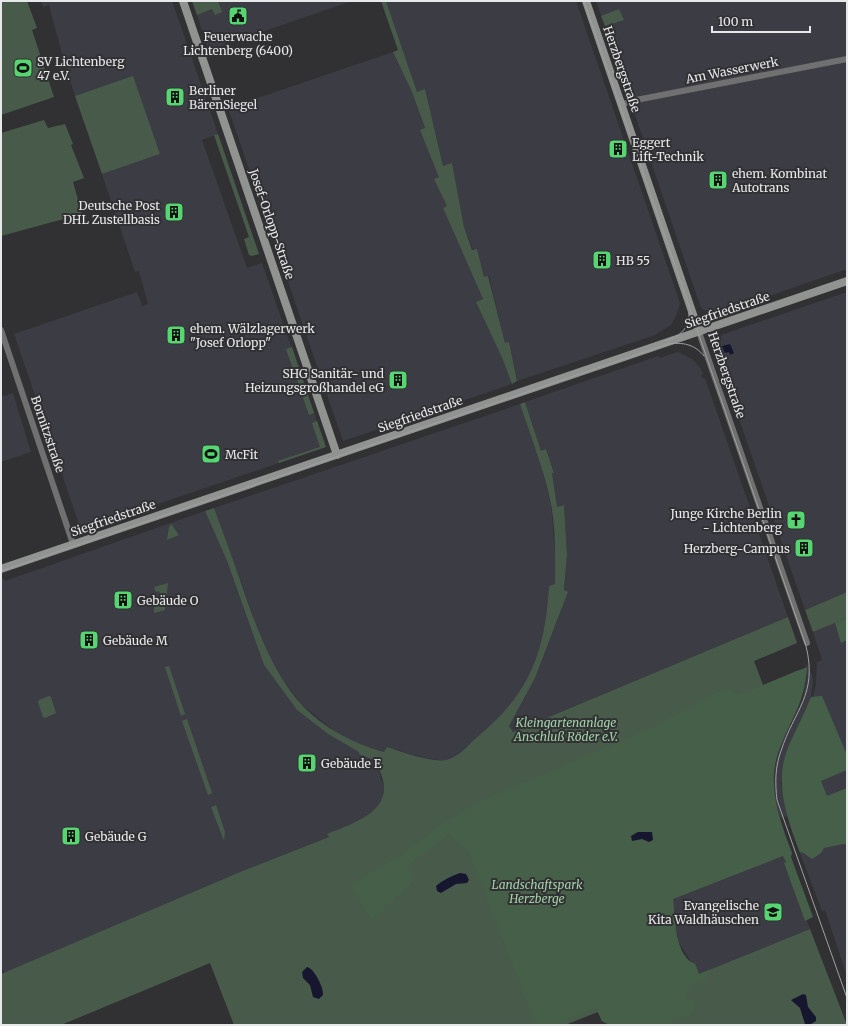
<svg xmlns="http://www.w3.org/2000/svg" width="848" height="1026" font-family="Merriweather,serif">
  <rect width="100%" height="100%" fill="#313134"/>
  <g fill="#3c3c44">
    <polygon points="41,1 172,1 218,134 202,140 247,268 262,263 326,447 81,530 14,334 137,292 142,306 148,304 139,271 135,272 102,174 160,154 133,77 75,96 65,65 49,5 43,7"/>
    <polygon points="192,1 352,1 209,50"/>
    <polygon points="386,1 576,1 680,303 677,314 671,325 655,335 517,381 509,342 505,344 489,276 484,278 477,249 473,250 464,227 452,164 443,166 425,90 417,92"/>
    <polygon points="596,1 847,1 847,269 714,315 701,308"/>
    <polygon points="393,52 412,92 425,129 421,130 440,177 434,179 448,206 443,208 483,299 476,302 503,360 512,384 343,441 228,108"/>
    <polygon points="847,292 847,592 805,610 719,361 718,342 721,335"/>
    <polygon points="678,352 692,359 701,369 703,374 701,375 702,378 705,378 788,617 513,732 509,726 535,678 561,611 564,600 567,555 564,506 557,508 552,473 554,472 546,449 541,451 525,402 658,356 660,358"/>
    <polygon points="13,393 31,452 1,462 1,397"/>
    <polygon points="520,404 540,462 551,504 555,552 555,585 548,610 545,632 532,671 512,704 499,719 455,756 445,761 421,757 387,747 384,752 354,742 337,733 302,705 279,675 262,640 214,508"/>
    <polygon points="205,511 227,561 264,665 297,710 328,734 360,752 359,754 376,761 384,787 382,799 375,809 362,819 328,834 329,837 240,872 4,973 1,966 1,579 3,578 5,581"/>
    <polygon points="847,618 847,976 825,910 822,911 800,853 802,852 812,702 816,684 817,662 822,660 813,632"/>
    <polygon points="806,662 813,678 811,697 786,753 781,783 787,816 780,819 774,793 775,767 780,746 803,699 807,677"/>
    <polygon points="783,855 786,863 784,864 810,929 699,974 679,943 674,922 673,899"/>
  </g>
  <g fill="#485b4a">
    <polygon points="1,1 27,1 37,28 32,30 54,97 1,115"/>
    <polygon points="192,1 218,1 222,12 215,15 212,9 197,15"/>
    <polygon points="381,1 386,1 417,92 425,89 443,166 452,163 464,227 472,250 477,249 484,277 488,276 505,343 509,342 517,381 512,384 503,360 476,302 483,299 443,208 447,206 434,179 439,177 420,130 425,128 412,92 393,52 398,50"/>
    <polygon points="619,9 624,20 605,26 601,16"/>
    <polygon points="133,76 160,154 102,174 75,96"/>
    <polygon points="44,120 48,128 65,124 73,144 71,145 84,178 73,182 82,214 1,236 1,133"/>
    <polygon points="218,134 259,254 252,256 249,255 244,239 249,237 214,135"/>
    <polygon points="292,347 314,413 309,415 286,349"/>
    <path d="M525,402L541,451L546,449L554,473H552L557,507L564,505L567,555L564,590L568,592L535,678L509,726L513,732L788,617L797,643L754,661L763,685L799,670L765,768L783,855L673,899C675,917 674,956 695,964L699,974L810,929L847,1025H610L602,1021L598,1012L565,1025H234L210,963L61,1025H1V974L240,872L329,837L327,834C348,825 384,815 384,788C384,779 379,769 376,761L359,754V752L328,734L297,710L264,665L227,561L205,511L214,508C226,540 237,571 248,603C276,679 300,727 384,752L387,747C399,751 433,763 446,760C457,758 467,746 475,739C529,695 545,654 549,586L555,584C555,558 556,531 551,504C544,470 531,437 520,404Z"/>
    <polygon points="317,421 326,447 279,463 278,461 320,447 312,423"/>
    <polygon points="171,524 179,535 167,540 169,527"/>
    <polygon points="168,583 165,610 154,613 154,606 163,602 159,591 156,592 154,587"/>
    <polygon points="847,592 847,618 813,632 805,610"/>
    <polygon points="169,666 185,714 181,716 165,667"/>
    <polygon points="49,696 51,697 56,713 45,718 43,717 38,702 39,700"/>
    <polygon points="187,719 212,793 208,795 182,721"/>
    <polygon points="216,805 225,832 224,841 211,807"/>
  </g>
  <g fill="#465f49" fill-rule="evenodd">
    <polygon points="847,618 847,640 841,643 835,623"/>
    <path d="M807,667C805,701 793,716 781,745C765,782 779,818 792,853L791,857L813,917L805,921L784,863L786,862L783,856L673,899C675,917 674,956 695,964L699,974L709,970L706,980L692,983L685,999L693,1000L695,1004L694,1009L688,1016L678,1017L666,1025H610L602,1021L596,1008L553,1025H536L469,852L449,834L408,865L414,880L372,920L350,886L400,856L441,825L479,802L647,730L726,688L731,689L737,696ZM635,833H647L644,839H639L631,836Z"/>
    <path d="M822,696L847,755V770L821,781L827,796L847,788V845L843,844L824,848L821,853L812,859L802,852L800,853C787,818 773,782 789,745C796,729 804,714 811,697Z"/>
  </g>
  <g fill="#16162e">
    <polygon points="730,344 734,353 730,355 729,352 725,353 722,346"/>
    <polygon points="638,832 652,832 653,840 649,842 642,839 632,841 631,836"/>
    <path d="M460,873L466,874L469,880L467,883L456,884L441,893L437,891L436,886C443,880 451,876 460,873Z"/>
    <path d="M307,967C314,968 324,988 323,995L319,999L313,997L310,985L303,978L302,972Z"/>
    <polygon points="803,994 806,995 808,1007 816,1017 816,1021 811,1024 805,1024 800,1008 791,1000"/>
  </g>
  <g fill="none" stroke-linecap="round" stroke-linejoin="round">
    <g stroke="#6f706f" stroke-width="6">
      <polyline points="621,105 631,101 847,59"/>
      <polyline points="1,330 73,544"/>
      <polyline points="699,332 807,643"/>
    </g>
    <g stroke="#919391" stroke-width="8">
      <polyline points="183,1 337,455"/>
      <polyline points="586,1 699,332"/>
      <polyline points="1,569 847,281"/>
    </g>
    <g stroke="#a0a1a3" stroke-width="1">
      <path d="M584,1L806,646C818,695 794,710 781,751C775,767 775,783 777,800L847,998"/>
      <path d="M666,341C680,336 690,328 689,313"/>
      <path d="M1,571L668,344C682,342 695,344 704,356"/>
    </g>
  </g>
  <defs>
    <symbol id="civic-square" viewBox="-11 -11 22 22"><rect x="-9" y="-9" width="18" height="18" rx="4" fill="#55d671" stroke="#313134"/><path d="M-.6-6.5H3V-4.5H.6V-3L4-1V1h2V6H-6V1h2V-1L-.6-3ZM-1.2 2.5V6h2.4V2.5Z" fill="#111"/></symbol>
    <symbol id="stadium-square" viewBox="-11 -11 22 22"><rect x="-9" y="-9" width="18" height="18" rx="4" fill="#55d671" stroke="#313134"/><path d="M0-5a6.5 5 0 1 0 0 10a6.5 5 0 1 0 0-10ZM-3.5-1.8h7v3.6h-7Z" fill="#111"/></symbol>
    <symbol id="building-square" viewBox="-11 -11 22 22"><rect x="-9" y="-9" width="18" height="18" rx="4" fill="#55d671" stroke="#313134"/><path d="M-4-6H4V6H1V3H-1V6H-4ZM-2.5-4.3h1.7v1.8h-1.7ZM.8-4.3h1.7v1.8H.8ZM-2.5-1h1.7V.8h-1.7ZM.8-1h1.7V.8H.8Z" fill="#111"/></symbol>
    <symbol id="church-square" viewBox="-11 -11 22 22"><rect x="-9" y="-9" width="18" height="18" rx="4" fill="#55d671" stroke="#313134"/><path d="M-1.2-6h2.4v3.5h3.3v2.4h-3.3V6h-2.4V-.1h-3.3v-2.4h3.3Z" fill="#111"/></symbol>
    <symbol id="school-square" viewBox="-11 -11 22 22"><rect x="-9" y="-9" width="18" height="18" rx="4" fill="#55d671" stroke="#313134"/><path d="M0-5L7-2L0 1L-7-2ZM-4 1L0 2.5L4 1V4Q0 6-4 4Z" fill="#111"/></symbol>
  </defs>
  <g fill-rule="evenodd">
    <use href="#civic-square" x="227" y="5" width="22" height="22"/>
    <use href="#stadium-square" x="12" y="57" width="22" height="22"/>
    <use href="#building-square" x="164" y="86" width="22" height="22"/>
    <use href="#building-square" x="607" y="138" width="22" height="22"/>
    <use href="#building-square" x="707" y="169" width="22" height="22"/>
    <use href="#building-square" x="163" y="201" width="22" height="22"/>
    <use href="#building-square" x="591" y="249" width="22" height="22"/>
    <use href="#building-square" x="165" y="324" width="22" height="22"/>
    <use href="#building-square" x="387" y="369" width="22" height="22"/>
    <use href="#stadium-square" x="200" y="443" width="22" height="22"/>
    <use href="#church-square" x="785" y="509" width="22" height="22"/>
    <use href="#building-square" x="793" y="537" width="22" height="22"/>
    <use href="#building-square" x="112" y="589" width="22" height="22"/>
    <use href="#building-square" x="78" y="629" width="22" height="22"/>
    <use href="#building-square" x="296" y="752" width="22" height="22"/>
    <use href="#building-square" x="60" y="825" width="22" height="22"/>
    <use href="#school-square" x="762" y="901" width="22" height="22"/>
  </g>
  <g text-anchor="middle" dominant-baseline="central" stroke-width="4" stroke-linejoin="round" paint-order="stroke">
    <g font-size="12" fill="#e7e8ea" stroke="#313134" text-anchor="start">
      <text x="238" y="36" text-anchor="middle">Feuerwache<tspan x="238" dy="14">Lichtenberg (6400)</tspan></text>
      <text x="37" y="61">SV Lichtenberg<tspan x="37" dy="14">47 e.V.</tspan></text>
      <text x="189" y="90">Berliner<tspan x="189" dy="14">BärenSiegel</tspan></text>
      <text x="632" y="142">Eggert<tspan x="632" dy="14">Lift-Technik</tspan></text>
      <text x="732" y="173">ehem. Kombinat<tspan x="732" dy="14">Autotrans</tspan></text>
      <text x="160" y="205" text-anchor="end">Deutsche Post<tspan x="160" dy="14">DHL Zustellbasis</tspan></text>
      <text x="616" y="260">HB 55</text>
      <text x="190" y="328">ehem. Wälzlagerwerk<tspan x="190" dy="14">"Josef Orlopp"</tspan></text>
      <text x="384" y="373" text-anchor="end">SHG Sanitär- und<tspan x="384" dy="14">Heizungsgroßhandel eG</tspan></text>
      <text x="225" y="454">McFit</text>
      <text x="782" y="513" text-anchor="end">Junge Kirche Berlin<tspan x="782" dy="14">- Lichtenberg</tspan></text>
      <text x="790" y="548" text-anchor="end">Herzberg-Campus</text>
      <text x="137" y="600">Gebäude O</text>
      <text x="103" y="640">Gebäude M</text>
      <text x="321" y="763">Gebäude E</text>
      <text x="85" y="836">Gebäude G</text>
      <text x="759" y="905" text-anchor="end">Evangelische<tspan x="759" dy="14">Kita Waldhäuschen</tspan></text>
    </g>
    <g font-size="12" fill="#e7e8ea" stroke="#313134">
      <text transform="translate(622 69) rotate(71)">Herzbergstraße</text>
      <text transform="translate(732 70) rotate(-11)">Am Wasserwerk</text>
      <text transform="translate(272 224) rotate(71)">Josef-Orlopp-Straße</text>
      <text transform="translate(727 310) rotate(-19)">Siegfriedstraße</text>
      <text transform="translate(727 375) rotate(71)">Herzbergstraße</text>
      <text transform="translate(420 414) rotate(-19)">Siegfriedstraße</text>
      <text transform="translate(48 434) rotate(71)">Bornitzstraße</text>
      <text transform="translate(113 518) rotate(-19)">Siegfriedstraße</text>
    </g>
    <g font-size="12" font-style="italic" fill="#a2d2a7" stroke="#313134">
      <text x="566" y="722">Kleingartenanlage<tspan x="566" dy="14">Anschluß Röder e.V.</tspan></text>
      <text x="537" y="884">Landschaftspark<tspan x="537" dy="14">Herzberge</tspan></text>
    </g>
  </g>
  <rect width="848" height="1026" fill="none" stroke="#e7e8ea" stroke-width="4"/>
  <path d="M712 26v6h98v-6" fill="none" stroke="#e7e8ea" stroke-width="2"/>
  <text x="718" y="26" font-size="12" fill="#e7e8ea" stroke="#313134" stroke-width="3" paint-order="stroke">100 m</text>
</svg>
